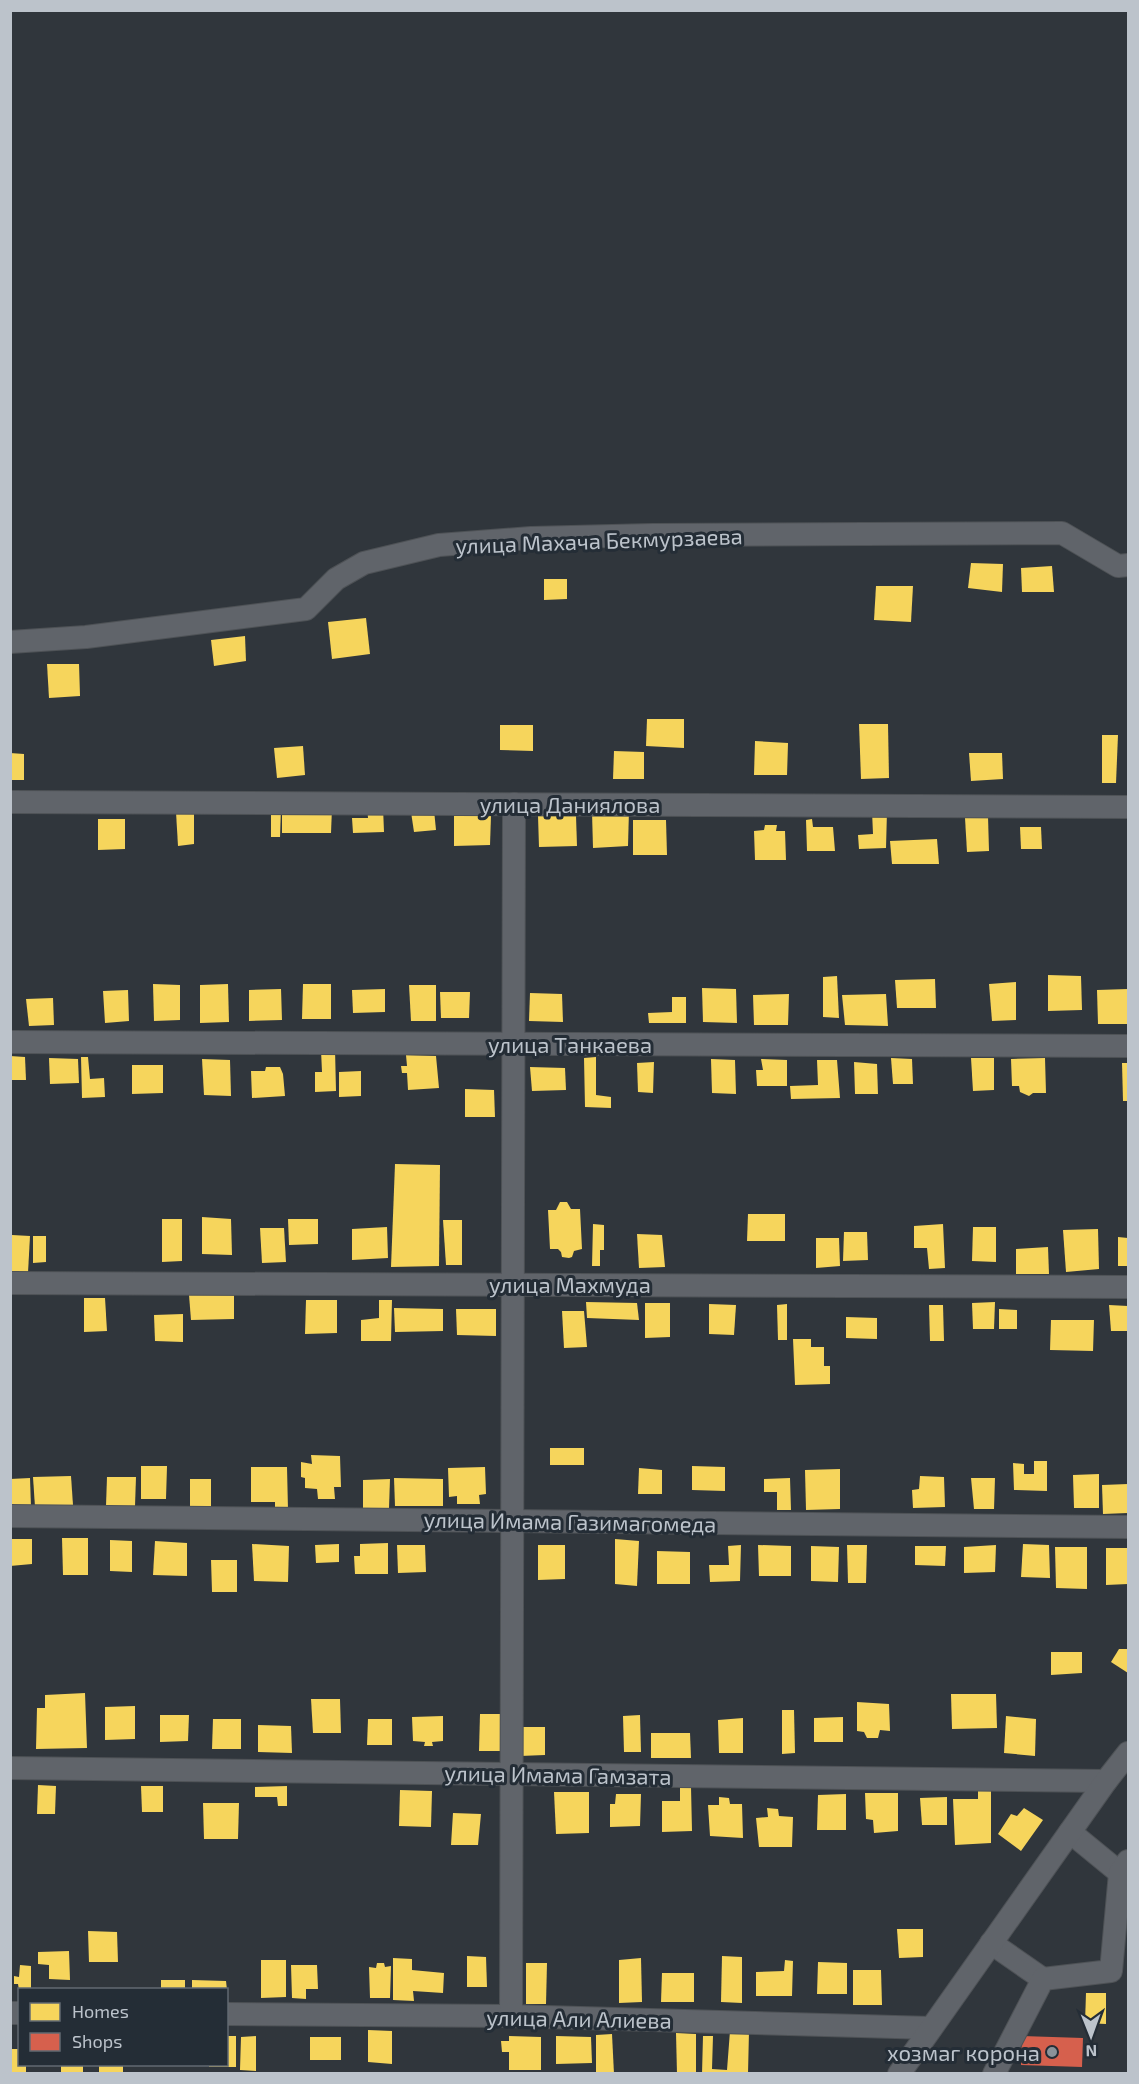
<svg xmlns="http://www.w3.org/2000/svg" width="1139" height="2084" font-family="'Exo 2',sans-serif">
  <rect width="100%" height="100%" fill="#30363c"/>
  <g fill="#f6d55c">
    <polygon points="971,563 1003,564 1002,592 968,588"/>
    <polygon points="1052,566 1054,592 1022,592 1021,568"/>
    <polygon points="544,579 567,579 567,599 544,600"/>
    <polygon points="876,586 913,586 911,622 874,620"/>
    <polygon points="366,618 370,654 332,659 328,622"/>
    <polygon points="245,636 246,661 214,666 211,640"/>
    <polygon points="47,664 79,664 80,696 49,698"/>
    <polygon points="647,719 684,719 684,748 646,746"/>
    <polygon points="859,724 888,724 889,778 861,779"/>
    <polygon points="500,725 533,725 533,751 500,750"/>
    <polygon points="1102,735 1118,735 1116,783 1102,783"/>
    <polygon points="755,741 788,743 787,775 754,775"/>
    <polygon points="303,746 305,775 277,778 274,748"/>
    <polygon points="614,751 644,752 644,779 613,779"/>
    <polygon points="10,753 24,754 24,780 10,780"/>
    <polygon points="969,753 1002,753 1003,779 971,781"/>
    <polygon points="367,807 383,807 384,832 353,833 352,818 368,818"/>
    <polygon points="282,808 332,808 331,833 282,833"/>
    <polygon points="271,809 281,809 280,837 271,837"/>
    <polygon points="434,810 436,830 414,832 411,812"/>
    <polygon points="629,810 628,846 593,848 592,812"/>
    <polygon points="872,811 887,811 886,848 859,849 858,835 873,834"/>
    <polygon points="176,812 194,812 194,844 178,846"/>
    <polygon points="454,816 491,816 490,845 454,846"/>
    <polygon points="538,816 576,816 577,846 539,847"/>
    <polygon points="988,816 989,851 967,852 965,818"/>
    <polygon points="98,819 125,819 125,849 98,850"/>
    <polygon points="812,819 813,827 833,827 835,851 807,851 806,820"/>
    <polygon points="633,820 666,820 667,855 633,855"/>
    <polygon points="765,825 777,825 776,831 785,831 786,860 755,860 754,831 764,830"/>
    <polygon points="1020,827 1041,827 1042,849 1021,849"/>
    <polygon points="937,839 939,864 892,864 890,841"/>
    <polygon points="1048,975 1081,976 1082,1010 1048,1011"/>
    <polygon points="837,976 839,1018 823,1017 823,977"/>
    <polygon points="935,979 936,1008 897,1008 895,980"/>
    <polygon points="1016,982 1016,1020 992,1021 989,984"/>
    <polygon points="153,984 180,985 180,1020 154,1021"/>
    <polygon points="228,984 229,1022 200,1023 200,985"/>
    <polygon points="303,984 331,984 331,1019 302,1019"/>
    <polygon points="409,985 436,985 436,1021 411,1021"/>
    <polygon points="702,988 736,989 737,1023 703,1022"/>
    <polygon points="281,989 282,1020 249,1021 249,990"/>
    <polygon points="385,989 385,1012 353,1013 352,990"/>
    <polygon points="1128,989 1128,1024 1098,1024 1097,990"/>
    <polygon points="128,990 129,1021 105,1023 103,991"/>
    <polygon points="440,992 470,992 469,1018 441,1018"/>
    <polygon points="530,993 562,994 563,1022 529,1021"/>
    <polygon points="789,994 788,1025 754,1025 753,995"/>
    <polygon points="886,994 888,1026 845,1025 842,995"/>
    <polygon points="672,997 686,997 686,1023 649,1023 648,1013 672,1012"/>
    <polygon points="53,998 54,1025 29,1026 26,999"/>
    <polygon points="335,1049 336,1091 315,1092 315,1072 322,1072 321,1050"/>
    <polygon points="406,1055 436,1056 439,1088 408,1090 407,1073 402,1073 401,1066 407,1066"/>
    <polygon points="10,1056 25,1057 26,1080 10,1080"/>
    <polygon points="81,1057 88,1057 90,1079 104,1078 105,1097 82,1098"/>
    <polygon points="596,1057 596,1095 611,1097 611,1108 585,1107 584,1058"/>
    <polygon points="49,1058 78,1059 79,1083 50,1084"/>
    <polygon points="891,1058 912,1059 913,1084 893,1084"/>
    <polygon points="971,1058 994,1058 994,1090 973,1091"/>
    <polygon points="1045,1058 1046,1093 1033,1093 1029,1096 1020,1092 1019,1086 1012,1086 1011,1059"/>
    <polygon points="202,1059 230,1060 231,1096 204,1095"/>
    <polygon points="711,1059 735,1060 736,1094 712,1093"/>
    <polygon points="761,1059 787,1060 787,1086 757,1086 756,1070 763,1070"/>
    <polygon points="817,1060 837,1060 840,1098 791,1099 790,1086 818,1085"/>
    <polygon points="654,1062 653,1093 638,1092 637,1063"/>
    <polygon points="854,1062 877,1064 878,1094 855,1094"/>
    <polygon points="1122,1063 1128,1063 1128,1101 1123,1101"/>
    <polygon points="132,1065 163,1065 163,1093 132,1094"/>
    <polygon points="266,1067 280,1067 283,1074 285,1096 252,1098 251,1071 265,1071"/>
    <polygon points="530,1067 565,1068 566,1090 532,1091"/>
    <polygon points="361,1071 361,1096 339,1097 339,1072"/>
    <polygon points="465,1089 494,1090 495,1117 465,1117"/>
    <polygon points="395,1164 440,1165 439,1266 391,1267"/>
    <polygon points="560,1202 567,1202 571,1209 580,1209 582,1249 574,1251 572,1257 569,1258 562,1257 561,1252 558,1249 550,1249 548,1210 556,1210"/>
    <polygon points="748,1214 785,1214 785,1241 747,1241"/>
    <polygon points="202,1217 231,1219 232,1255 202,1254"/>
    <polygon points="162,1219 182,1219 182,1261 162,1262"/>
    <polygon points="288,1219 318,1219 318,1244 289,1245"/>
    <polygon points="443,1220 462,1220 462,1265 446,1265"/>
    <polygon points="593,1224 604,1225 604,1250 600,1250 600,1266 592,1266"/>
    <polygon points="943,1224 945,1268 929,1269 927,1248 914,1248 914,1226"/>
    <polygon points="387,1227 388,1258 352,1260 352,1229"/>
    <polygon points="973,1227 996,1227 996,1262 972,1261"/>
    <polygon points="260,1228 284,1228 286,1262 262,1263"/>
    <polygon points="1098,1229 1099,1269 1066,1272 1063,1230"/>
    <polygon points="844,1232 867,1232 868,1260 843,1261"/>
    <polygon points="637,1234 662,1235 665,1267 639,1268"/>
    <polygon points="12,1235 30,1236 28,1273 10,1274"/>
    <polygon points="33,1236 46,1236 46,1262 33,1263"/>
    <polygon points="1118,1237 1128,1238 1128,1266 1118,1266"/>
    <polygon points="816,1238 839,1238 840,1266 816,1268"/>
    <polygon points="1048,1247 1049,1274 1016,1274 1016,1249"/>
    <polygon points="189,1295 234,1295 234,1319 191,1320"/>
    <polygon points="84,1298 105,1298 107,1331 84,1332"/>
    <polygon points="306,1300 337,1300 337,1333 305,1334"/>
    <polygon points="379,1300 392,1300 391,1341 361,1341 361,1320 379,1318"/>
    <polygon points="586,1302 637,1303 639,1320 587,1318"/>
    <polygon points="995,1302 994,1329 973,1329 972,1303"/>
    <polygon points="645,1303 670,1303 670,1337 645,1338"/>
    <polygon points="709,1304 736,1305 734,1335 709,1334"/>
    <polygon points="787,1304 787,1340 778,1340 777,1305"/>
    <polygon points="929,1305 943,1305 944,1341 930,1341"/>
    <polygon points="1109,1305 1128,1306 1128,1331 1111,1331"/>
    <polygon points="394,1308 443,1309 443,1331 395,1332"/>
    <polygon points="456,1309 496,1309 496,1336 457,1335"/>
    <polygon points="999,1309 1017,1310 1017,1329 999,1329"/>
    <polygon points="562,1311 584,1311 587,1347 564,1348"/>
    <polygon points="183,1314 183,1342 155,1341 154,1315"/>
    <polygon points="846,1317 877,1318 877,1339 846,1338"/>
    <polygon points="1051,1320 1094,1320 1093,1351 1050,1350"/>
    <polygon points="793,1339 811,1339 811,1347 824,1347 824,1366 830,1366 830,1384 795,1385"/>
    <rect x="550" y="1448" width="34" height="17"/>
    <polygon points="311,1455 340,1456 341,1487 334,1487 335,1499 318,1499 317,1489 305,1488 305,1478 301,1477 301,1462 312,1464"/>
    <polygon points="1034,1461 1047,1461 1047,1491 1014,1490 1013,1463 1024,1464 1024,1474 1034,1474"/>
    <polygon points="141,1466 167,1466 166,1499 141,1499"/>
    <polygon points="692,1466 725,1467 725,1491 692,1490"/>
    <polygon points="251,1467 287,1467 288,1510 275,1511 275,1502 251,1502"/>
    <polygon points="485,1467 486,1494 479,1495 480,1504 457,1504 457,1496 449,1497 448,1468"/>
    <polygon points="639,1468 662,1470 662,1494 638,1494"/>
    <polygon points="840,1469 840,1509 806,1510 805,1470"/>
    <polygon points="1099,1474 1099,1508 1074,1508 1073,1475"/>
    <polygon points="71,1476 73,1505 35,1507 33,1477"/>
    <polygon points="920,1476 944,1477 945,1507 913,1508 912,1490 919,1489"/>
    <polygon points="107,1477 136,1477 135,1506 106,1506"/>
    <polygon points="30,1478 31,1507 10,1507 10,1479"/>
    <polygon points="394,1478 443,1479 443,1506 395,1506"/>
    <polygon points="790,1478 791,1510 777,1510 777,1492 764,1492 764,1479"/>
    <polygon points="971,1478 995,1478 994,1509 974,1509"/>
    <polygon points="190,1479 211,1479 211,1508 190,1507"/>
    <polygon points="390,1479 389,1508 363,1508 363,1480"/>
    <polygon points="1128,1484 1128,1513 1103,1514 1102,1485"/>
    <polygon points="62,1538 88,1538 88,1575 63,1575"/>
    <polygon points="10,1539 32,1539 32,1564 10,1566"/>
    <polygon points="615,1539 639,1541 637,1586 615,1584"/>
    <polygon points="110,1540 132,1541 132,1572 110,1571"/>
    <polygon points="155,1541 187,1543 187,1576 153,1575"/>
    <polygon points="388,1543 388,1574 355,1574 354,1556 360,1556 360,1544"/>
    <polygon points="252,1544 289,1546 288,1582 254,1581"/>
    <polygon points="339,1544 339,1562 316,1563 315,1545"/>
    <polygon points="1023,1544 1049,1545 1050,1578 1021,1577"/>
    <polygon points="397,1545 425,1545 426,1572 398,1573"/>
    <polygon points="538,1545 565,1545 565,1579 538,1580"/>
    <polygon points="741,1545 740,1581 710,1582 709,1565 729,1565 728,1546"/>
    <polygon points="758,1545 791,1546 791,1576 759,1576"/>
    <polygon points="847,1545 867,1545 866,1583 848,1583"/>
    <polygon points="996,1545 995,1572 964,1573 964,1547"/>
    <polygon points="811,1546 839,1547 838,1582 811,1581"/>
    <polygon points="915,1546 946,1546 945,1566 915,1565"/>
    <polygon points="1055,1547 1087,1547 1087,1589 1056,1588"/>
    <polygon points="1106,1548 1128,1548 1128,1584 1106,1585"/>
    <polygon points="657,1551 690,1552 690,1584 657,1584"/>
    <polygon points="211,1560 237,1560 237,1592 212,1592"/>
    <polygon points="1119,1649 1128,1649 1128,1673 1111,1662"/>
    <polygon points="1051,1652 1082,1652 1082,1673 1051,1675"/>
    <polygon points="85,1693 87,1748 36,1749 37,1708 45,1708 45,1695"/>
    <polygon points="951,1694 996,1694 997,1728 952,1729"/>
    <polygon points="311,1699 340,1699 341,1733 313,1733"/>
    <polygon points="857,1702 889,1704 890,1731 880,1730 878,1738 867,1738 864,1732 857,1731"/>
    <polygon points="135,1706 135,1739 105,1740 105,1707"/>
    <polygon points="782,1710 794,1710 795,1753 782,1754"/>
    <polygon points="480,1714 504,1714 504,1751 479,1751"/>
    <polygon points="160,1715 189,1715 188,1741 160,1742"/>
    <polygon points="640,1715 641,1752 624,1752 623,1716"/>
    <polygon points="443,1716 443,1741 432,1742 433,1746 424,1746 425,1742 413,1741 412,1717"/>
    <polygon points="1006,1716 1036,1719 1035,1756 1004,1753"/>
    <polygon points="843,1717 843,1742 814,1742 814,1718"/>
    <polygon points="743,1718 743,1753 719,1753 718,1720"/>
    <polygon points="213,1719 241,1719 241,1749 212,1749"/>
    <polygon points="368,1719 392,1719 392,1745 367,1745"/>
    <polygon points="258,1725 291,1726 292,1753 258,1752"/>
    <polygon points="521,1727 545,1727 545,1755 520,1756"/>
    <polygon points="651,1733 690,1733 691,1758 651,1758"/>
    <polygon points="38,1785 56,1786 55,1814 37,1814"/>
    <polygon points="141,1786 163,1786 163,1812 142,1812"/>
    <polygon points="287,1786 287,1806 278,1806 277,1797 255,1797 255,1787"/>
    <polygon points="680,1787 691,1787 692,1831 662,1832 662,1801 680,1801"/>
    <polygon points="400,1790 432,1791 431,1827 399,1826"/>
    <polygon points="978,1791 991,1791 991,1843 955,1845 953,1799 978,1799"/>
    <polygon points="554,1792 589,1792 589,1833 556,1834"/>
    <polygon points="865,1793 898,1793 898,1831 874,1833 873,1820 866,1819"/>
    <polygon points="616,1794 641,1794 640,1826 610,1827 610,1804 615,1804"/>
    <polygon points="846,1794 846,1830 817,1830 818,1795"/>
    <polygon points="719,1797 729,1798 730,1804 742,1804 743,1838 710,1836 708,1805 719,1805"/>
    <polygon points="947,1797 947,1825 922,1825 920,1798"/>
    <polygon points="203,1803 239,1803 238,1839 204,1839"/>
    <polygon points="767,1808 778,1809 779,1816 793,1817 792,1847 759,1847 756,1818 768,1817"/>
    <polygon points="1024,1808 1043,1820 1021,1851 998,1834 1011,1814 1017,1816"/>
    <polygon points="453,1813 481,1814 478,1845 451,1845"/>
    <polygon points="897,1929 923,1929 923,1957 899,1958"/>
    <polygon points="88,1931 117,1932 118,1962 89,1962"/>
    <polygon points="69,1951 70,1980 49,1979 49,1965 38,1964 38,1952"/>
    <polygon points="467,1956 486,1957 487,1987 467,1987"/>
    <polygon points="722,1956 742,1957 742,2003 721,2002"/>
    <polygon points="393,1958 412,1959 412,1970 444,1973 443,1993 413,1991 414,2001 393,2000"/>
    <polygon points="641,1958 642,2002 619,2003 619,1960"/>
    <polygon points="261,1960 286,1960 286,1997 261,1998"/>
    <polygon points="785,1960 793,1961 792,1996 756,1996 756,1972 784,1971"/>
    <polygon points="818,1962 847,1963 847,1994 817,1994"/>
    <polygon points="377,1963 384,1963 385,1967 391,1966 390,1998 370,1998 369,1967 376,1968"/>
    <polygon points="526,1963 547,1963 546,2004 526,2004"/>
    <polygon points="20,1965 31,1966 31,1990 19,1990 18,1984 14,1984 14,1976 19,1977"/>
    <polygon points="291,1965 317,1965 318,1989 306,1989 306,1999 292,1998"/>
    <polygon points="853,1970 881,1970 882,2005 853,2005"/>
    <polygon points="662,1973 694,1973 694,2002 661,2002"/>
    <rect x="161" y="1980" width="24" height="10"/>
    <polygon points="192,1980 226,1981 227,1990 192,1990"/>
    <polygon points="1086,1993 1106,1993 1106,2024 1085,2023"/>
    <polygon points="368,2030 392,2031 392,2064 368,2062"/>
    <polygon points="730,2031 749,2031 748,2074 702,2074 703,2036 713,2036 712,2069 727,2070"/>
    <polygon points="676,2033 696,2034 696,2074 677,2074"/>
    <polygon points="612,2034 614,2074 596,2074 596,2035"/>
    <polygon points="226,2036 236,2036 236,2067 209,2067 209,2064 226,2064"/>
    <polygon points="256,2036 256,2071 240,2070 241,2037"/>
    <polygon points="509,2036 541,2037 541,2070 509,2070 509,2052 502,2052 501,2041 509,2041"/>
    <polygon points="556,2036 591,2037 592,2063 556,2064"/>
    <rect x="310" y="2037" width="31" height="23"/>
    <polygon points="10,2049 20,2049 20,2064 26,2064 26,2073 10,2074"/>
    <polygon points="61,2064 83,2064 83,2072 61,2073"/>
    <rect x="99" y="2064" width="24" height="10"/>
  </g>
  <polygon fill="#d6604d" points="1022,2036 1083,2038 1082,2067 1021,2065"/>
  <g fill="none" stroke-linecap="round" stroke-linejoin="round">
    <defs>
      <g id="minor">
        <polyline points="10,642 86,637 306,609 336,579 364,563 439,545 531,538 652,535 1062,533 1118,566 1128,565"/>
        <polyline points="10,802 1128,807"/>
        <polyline points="10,1042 1128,1046"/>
        <polyline points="10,1283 1128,1287"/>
        <polyline points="10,1516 1128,1527"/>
        <polyline points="10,1768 1106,1781"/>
        <polyline points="1070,1832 1120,1873"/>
        <polyline points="991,1943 1043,1979"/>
        <polyline points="10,2013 20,2013"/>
        <polyline points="226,2014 511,2016 931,2028"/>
        <polyline points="511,2016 514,804"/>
        <polyline points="899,2074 1106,1781 1128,1753"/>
        <polyline points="994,2074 1043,1979 1111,1971 1120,1873 1128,1861"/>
      </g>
    </defs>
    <use href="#minor" stroke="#4e5256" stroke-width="24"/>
    <use href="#minor" stroke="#60646a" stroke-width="22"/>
  </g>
  <circle fill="#8b9299" stroke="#242d36" stroke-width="2" cx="1052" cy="2052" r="6"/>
  <g text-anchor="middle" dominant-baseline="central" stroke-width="6" stroke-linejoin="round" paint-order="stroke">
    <g font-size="22" fill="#bcc3cb" stroke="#242d36">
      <text transform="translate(599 540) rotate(-2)">улица Махача Бекмурзаева</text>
      <text x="570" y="804">улица Даниялова</text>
      <text x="570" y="1044">улица Танкаева</text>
      <text x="570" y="1284">улица Махмуда</text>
      <text transform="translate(570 1521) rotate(1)">улица Имама Газимагомеда</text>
      <text transform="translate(558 1774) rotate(1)">улица Имама Гамзата</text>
      <text transform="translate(579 2018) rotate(1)">улица Али Алиева</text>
    </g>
    <g font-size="22" fill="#bcc3cb" stroke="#242d36" text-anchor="end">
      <text x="1040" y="2052">хозмаг корона</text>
    </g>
  </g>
  <rect width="1139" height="2084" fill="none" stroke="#bcc3cb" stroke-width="24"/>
  <rect x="18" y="1988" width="210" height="78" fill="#242d36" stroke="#616972" stroke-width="1.5"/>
  <rect x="30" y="2003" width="30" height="18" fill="#f6d55c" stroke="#616972" stroke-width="1.5"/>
  <text x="72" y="2018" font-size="18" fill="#bcc3cb">Homes</text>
  <rect x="30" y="2033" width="30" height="18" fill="#d6604d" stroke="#616972" stroke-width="1.5"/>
  <text x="72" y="2048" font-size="18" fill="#bcc3cb">Shops</text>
  <g transform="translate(1091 2036) rotate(179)" stroke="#242d36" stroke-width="4.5" paint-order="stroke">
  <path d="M0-4.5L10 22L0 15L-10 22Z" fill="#bcc3cb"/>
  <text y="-9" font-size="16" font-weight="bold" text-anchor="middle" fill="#bcc3cb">N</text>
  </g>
</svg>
